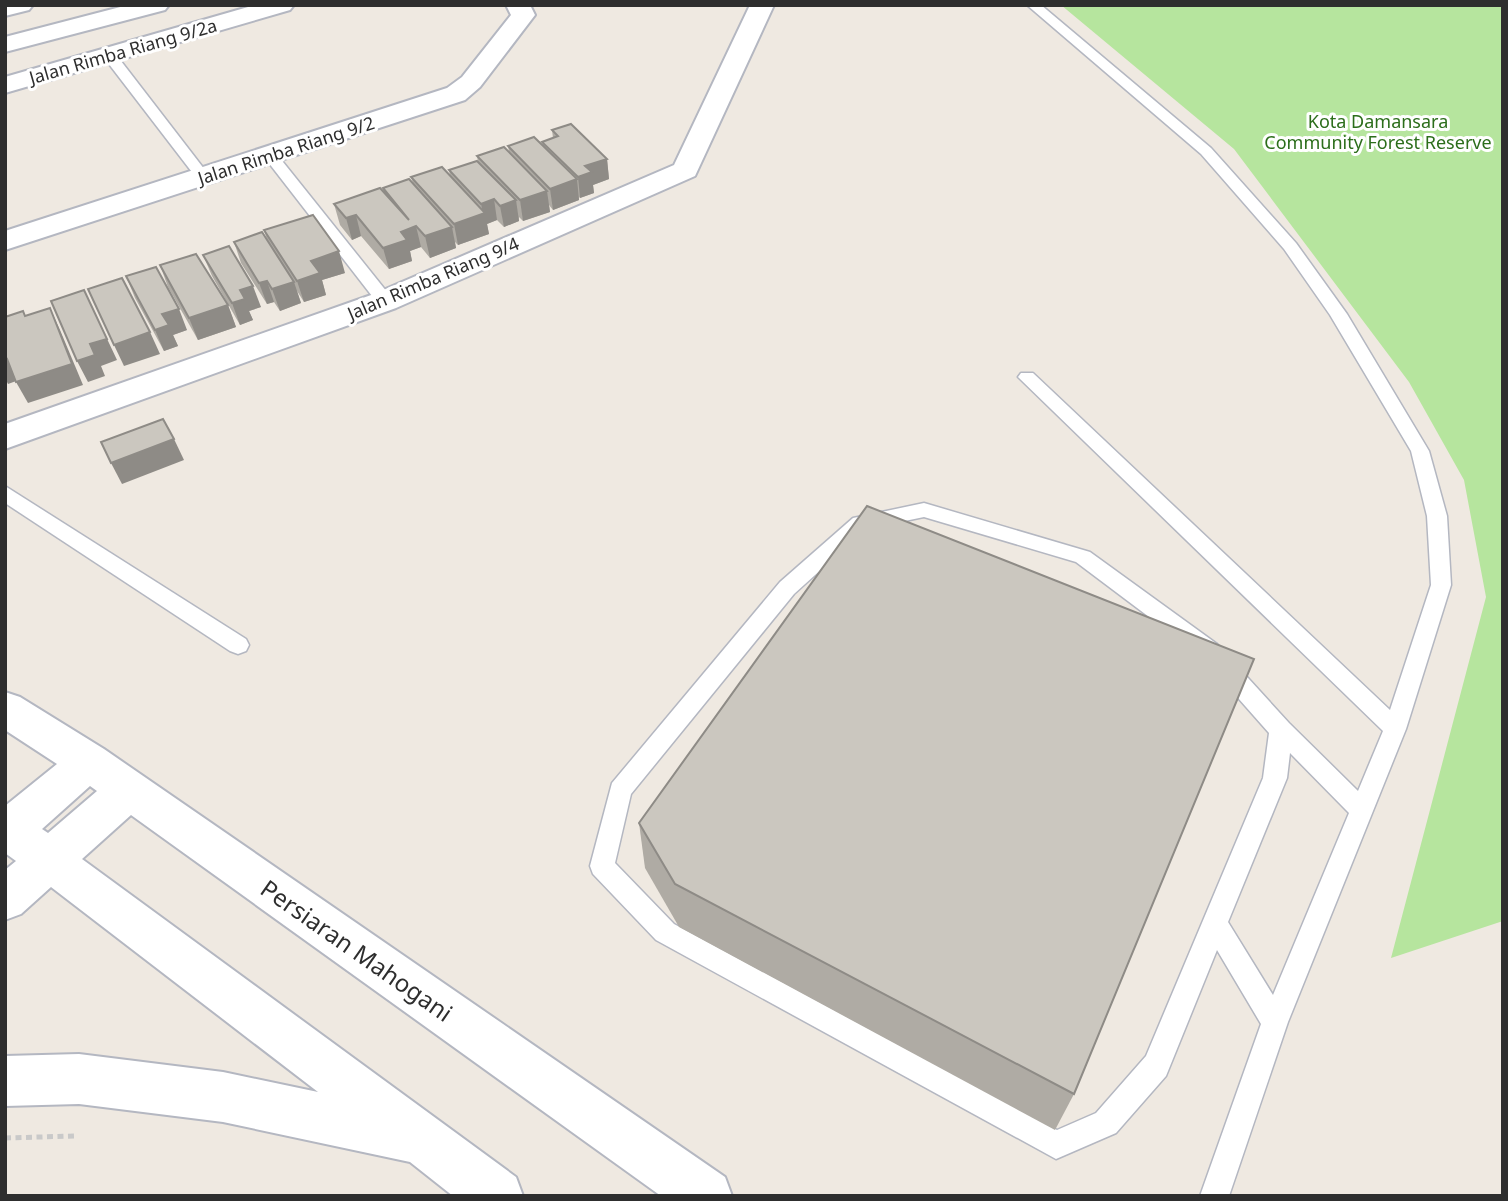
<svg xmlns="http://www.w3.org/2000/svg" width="1508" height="1201" font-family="'Noto Sans',sans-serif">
  <rect width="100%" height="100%" fill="#efe9e1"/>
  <polygon fill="#b6e59e" points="1061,5 1503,5 1503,921 1391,958 1486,597 1464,480 1409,382 1234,149"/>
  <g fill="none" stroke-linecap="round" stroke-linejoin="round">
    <defs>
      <g id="lane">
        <path d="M1027,5H1041L1211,148L1296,243L1347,314L1429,451L1447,516L1451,585L1406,729L1288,1022L1229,1196H1200L1261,1024L1217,950L1166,1076L1116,1133L1056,1159L656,940L593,874L590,866L612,783L780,582L853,518L924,503L1090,552L1217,644L1289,723L1358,791L1383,731L1018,377L1021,373H1033L1390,710L1431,585L1427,516L1411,451L1330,315L1284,249L1201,154ZM924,517L1076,562L1201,656L1269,733L1263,778L1146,1056L1096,1113L1057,1130L674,924L615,863L631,794L794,594L866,529ZM1290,753L1349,813L1273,995L1228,922L1287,778Z"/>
        <polygon points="109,51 114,52 208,174 211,177 208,180 198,180 102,55"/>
        <polygon points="270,150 275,152 391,297 393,301 391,305 379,305 265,158 262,155"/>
        <polygon points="5,486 246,639 249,645 246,651 238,654 230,651 5,503"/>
      </g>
      <g id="street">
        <polygon points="5,5 33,5 29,10 5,16"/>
        <polygon points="255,5 294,5 290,10 5,93 5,77"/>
        <polygon points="506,5 530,5 535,15 480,87 465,100 5,250 5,231 447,88 462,77 511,15"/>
        <polygon points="750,5 774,5 695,176 396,308 5,449 5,424 374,294 674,165"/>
      </g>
      <g id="secondary">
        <polygon points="128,5 169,5 165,10 5,52 5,37"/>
        <path d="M5,692L20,697L104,749L725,1177L732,1196H661L131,815L82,859L516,1177L523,1196H453L410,1162L223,1122L79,1104L5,1106V1056L79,1054L223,1072L318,1092L51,887L21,914L5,920V870L16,861L5,853V806L57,764L5,730ZM90,786L97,791L48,833L42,829Z"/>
      </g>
    </defs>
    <use href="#lane" stroke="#b4b7c1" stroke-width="3"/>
    <use href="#street" stroke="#b4b7c1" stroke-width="4"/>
    <use href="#secondary" stroke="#b4b7c1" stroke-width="4"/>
    <polyline stroke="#c9c9c9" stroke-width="5" stroke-dasharray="6 4.5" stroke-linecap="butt" points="5,1138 74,1136"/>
    <use href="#lane" fill="#fff" fill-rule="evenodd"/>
    <use href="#street" fill="#fff" fill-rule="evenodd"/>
    <use href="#secondary" fill="#fff" fill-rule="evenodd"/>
  </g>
  <g fill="#afaba4">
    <polygon points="552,130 607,159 609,179 593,185 594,193 580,198 579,197 579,200 553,210 549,205 550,212 523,221 519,217 519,221 504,227 497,220 487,224 489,234 458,245 455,242 456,248 430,258 421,247 410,251 412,261 389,269 361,236 352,240 340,225 334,204 384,191 383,188 413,183 411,177 450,176 449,170 478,162 477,156 509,152 508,146 543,146 542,142 553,138"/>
    <polygon points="264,230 345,273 322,280 326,295 304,302 297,291 301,303 280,311 274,302 267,304 241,263 234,242 267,240"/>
    <polygon points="203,255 261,307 249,311 253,320 240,325 212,276"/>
    <polygon points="160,265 228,305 236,327 198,340 168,287"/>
    <polygon points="126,276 187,330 173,335 178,346 164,351 135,298"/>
    <polygon points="639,823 1074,1094 1055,1130 679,927 645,868"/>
  </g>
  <g fill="#8e8b86">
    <polygon points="607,159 609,179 593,185 594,193 580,198 578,177 585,166"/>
    <polygon points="577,179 579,200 553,210 550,189"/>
    <polygon points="547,191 550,212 523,221 520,200"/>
    <polygon points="494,199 497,220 487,224 489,234 458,245 454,224 483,213 481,204"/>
    <polygon points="516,200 519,221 504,227 500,206"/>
    <polygon points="356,215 361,236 352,240 346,218"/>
    <polygon points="416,226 421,247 410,251 412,261 389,269 383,248 401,232"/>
    <polygon points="452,227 456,248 430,258 425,236"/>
    <polygon points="339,251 345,273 322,280 326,295 304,302 297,281 311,261"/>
    <polygon points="267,281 274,302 267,304 259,283"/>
    <polygon points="294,282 301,303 280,311 272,289"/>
    <polygon points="253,286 261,307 249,311 253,320 240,325 232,303 240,290"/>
    <polygon points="84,290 117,360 101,366 105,376 88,382 77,361 90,344"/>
    <polygon points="228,305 236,327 198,340 189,318"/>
    <polygon points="50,308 60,330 83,385 28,403 16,382"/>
    <polygon points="179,309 187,330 173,335 178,346 164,351 155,330 162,314"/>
    <polygon points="150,332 160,354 124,366 114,345"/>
    <polygon points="7,359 19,380 8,384 5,378 5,360"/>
    <polygon points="174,439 184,460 122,484 111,463"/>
  </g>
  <g fill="#cbc7bf" stroke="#8e8b86" stroke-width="2">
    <polygon points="571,124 607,159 585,166 592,172 578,177 542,142 558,136 552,130"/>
    <polygon points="534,137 577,179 550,189 508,146"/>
    <polygon points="504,147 547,191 520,200 477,156"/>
    <polygon points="477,161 516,200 500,206 494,199 481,204 449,170"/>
    <polygon points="442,167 485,213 454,224 411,177"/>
    <polygon points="409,179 452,227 425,236 416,226 401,232 407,240 383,248 356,215 346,218 334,204 380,188 409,220 383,188"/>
    <polygon points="313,215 339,251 311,261 320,273 297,281 264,230"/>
    <polygon points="262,232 294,282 272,289 267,281 259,283 234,242"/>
    <polygon points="229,246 253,286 240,290 245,299 232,303 203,255"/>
    <polygon points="196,254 228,305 189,318 160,265"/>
    <polygon points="156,267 179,309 162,314 169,325 155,330 126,276"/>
    <polygon points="122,278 150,332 114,345 88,289"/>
    <polygon points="84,290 107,339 90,344 95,355 77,361 51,301"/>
    <polygon points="50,308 72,364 16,382 7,359 5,360 5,317 23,311 25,316"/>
    <polygon points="163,419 174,439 111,463 101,442"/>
    <polygon points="867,506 1254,659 1074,1094 675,884 639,823"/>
  </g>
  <g text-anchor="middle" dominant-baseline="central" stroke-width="6" stroke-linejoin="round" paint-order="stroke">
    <g font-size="18" fill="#2e2e2e" stroke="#fff">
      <text transform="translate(123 51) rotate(-16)">Jalan Rimba Riang 9/2a</text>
      <text transform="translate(286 150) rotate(-18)">Jalan Rimba Riang 9/2</text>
      <text transform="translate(433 278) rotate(-23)">Jalan Rimba Riang 9/4</text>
    </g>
    <g font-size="18" fill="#2c6e1b" stroke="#fff">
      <text x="1378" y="121">Kota Damansara<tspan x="1378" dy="21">Community Forest Reserve</tspan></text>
    </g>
    <g font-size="24" fill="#2e2e2e" stroke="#fff">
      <text transform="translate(357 950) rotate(35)">Persiaran Mahogani</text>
    </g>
  </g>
  <rect width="1508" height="1201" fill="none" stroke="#2e2e2e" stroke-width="14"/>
</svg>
